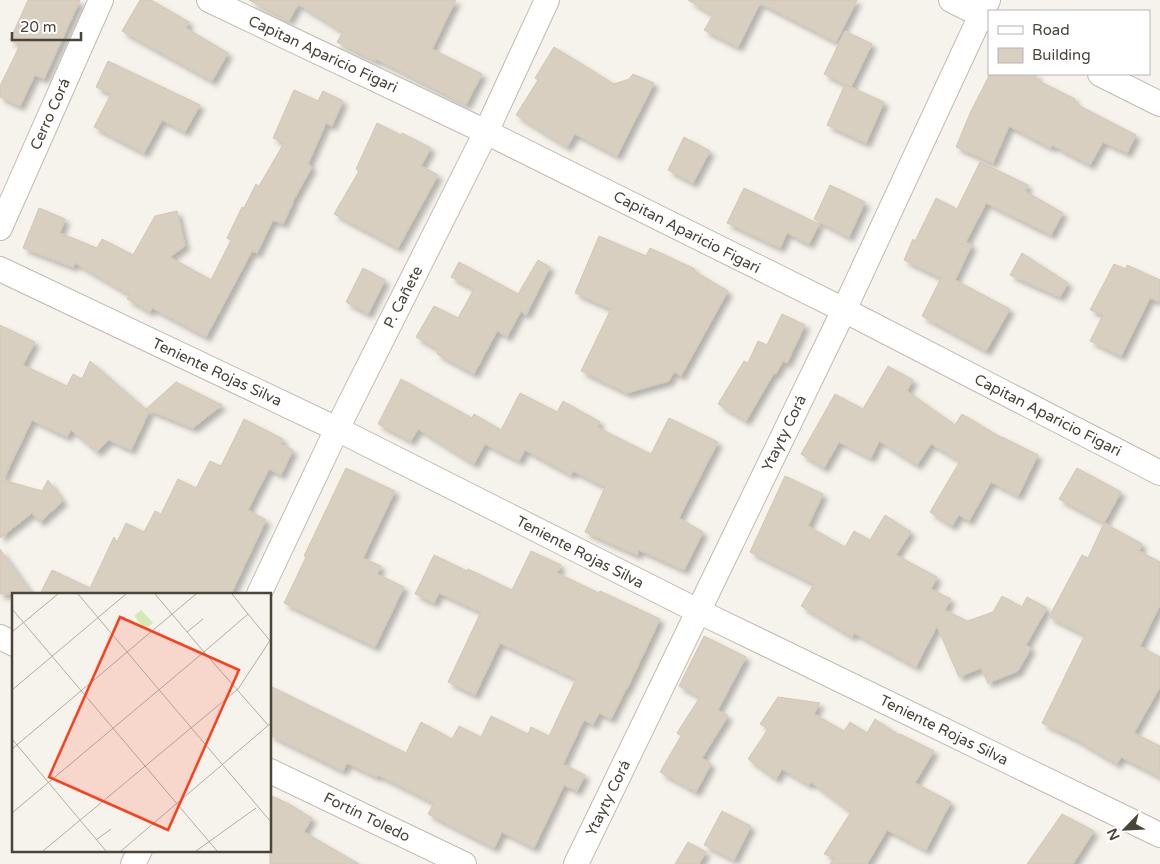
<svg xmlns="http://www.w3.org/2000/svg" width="1160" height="864" font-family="'Varela Round',sans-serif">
  <defs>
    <filter id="shadow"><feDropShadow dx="4.5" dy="4.5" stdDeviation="2.5" flood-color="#0004"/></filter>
  </defs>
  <rect width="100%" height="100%" fill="#f6f3ec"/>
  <g fill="#d8cfc1" stroke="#d3c7b4" filter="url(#shadow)">
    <polygon points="28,0 80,0 44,79 35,75 20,106 0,97 0,86 20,45 10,40"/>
    <polygon points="140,0 151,0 189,22 186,28 228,53 212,81 122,31"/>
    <polygon points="249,0 456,0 432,49 482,74 466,105 376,59 375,61 337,42 343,32 298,4 289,21"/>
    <polygon points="688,0 857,0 836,42 760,3 738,47 704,30 713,15"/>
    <polygon points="845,31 872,44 851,87 884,102 866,143 827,125 845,84 850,87 824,74"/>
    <polygon points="554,47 614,84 629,79 633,74 654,83 617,156 575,134 567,147 516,115 538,80 535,78"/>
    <polygon points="108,61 200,105 185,132 162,120 144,153 94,127 111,94 96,87"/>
    <polygon points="990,74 1037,74 1035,79 1075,99 1074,103 1136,135 1127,153 1103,142 1090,165 1052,145 1051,148 1009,126 993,163 956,147 971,111"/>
    <polygon points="294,90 318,101 323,91 343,101 332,126 326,123 308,164 312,167 292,203 293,203 283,224 273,220 257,253 252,251 206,337 152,308 150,312 127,299 130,295 75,263 73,267 23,248 39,208 65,219 60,233 97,248 102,239 133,255 155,216 177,211 185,246 170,257 211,280 231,240 227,238 242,207 244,208 256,184 259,186 284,143 273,138"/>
    <polygon points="377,123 401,135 402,133 431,148 421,166 438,175 398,248 334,214 359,171 356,169"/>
    <polygon points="684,137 710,151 693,183 668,170"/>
    <polygon points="980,162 1028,185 1025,191 1063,213 1051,235 986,203 966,242 972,245 955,280 1010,309 986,351 922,316 941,278 904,260 913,239 915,241 936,198 957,209"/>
    <polygon points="830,185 865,202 849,237 814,219"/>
    <polygon points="744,188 819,224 809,244 787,233 780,248 727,223"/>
    <polygon points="599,236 646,256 650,248 695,269 694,271 728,291 681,376 674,372 669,381 627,393 581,371 611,309 575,293"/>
    <polygon points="1022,253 1068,283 1060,297 1010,275"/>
    <polygon points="538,260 550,267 526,315 521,311 507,337 497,331 474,374 437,354 439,350 416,337 434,306 458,318 474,289 451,277 459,262 518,294"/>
    <polygon points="1114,264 1126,269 1127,265 1160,280 1160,302 1150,298 1121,356 1090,341 1103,315 1090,310"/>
    <polygon points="363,268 385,280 368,314 346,302"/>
    <polygon points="782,314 805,325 787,363 783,361 776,374 774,373 746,421 718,404 744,361 748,363 758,341 767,345"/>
    <polygon points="0,325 35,342 23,365 67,386 73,374 82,379 90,361 149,412 131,450 109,440 97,452 71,430 67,437 32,420 3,480 42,491 48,480 63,501 40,522 32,513 0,538"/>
    <polygon points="888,366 913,380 907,391 955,425 962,414 1002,438 1002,437 1038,455 1018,496 991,482 969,521 959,515 952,526 930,512 960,461 931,444 917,465 879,441 871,458 839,442 824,468 801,454 835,394 863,409"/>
    <polygon points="401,379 472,418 474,414 501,430 520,393 557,412 563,401 600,422 597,427 651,454 669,418 718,442 679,518 703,532 684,570 639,550 637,555 585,532 605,487 573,471 571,475 525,450 519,461 485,444 474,464 418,429 411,441 378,424"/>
    <polygon points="176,382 222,405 193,428 146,409"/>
    <polygon points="244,419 283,439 281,444 293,450 281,475 269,469 248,510 266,520 231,594 40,594 52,570 90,588 114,537 117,542 126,523 144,532 155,511 161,514 178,479 196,488 210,461 221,466"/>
    <polygon points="346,468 395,491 363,558 381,566 377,574 404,587 375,647 284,603 306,557 304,556"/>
    <polygon points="1077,468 1121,492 1104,523 1142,544 1139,551 1160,562 1160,605 1140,646 1160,657 1160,687 1134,733 1160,746 1160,777 1121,757 1117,764 1077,740 1042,723 1085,635 1049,617 1082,555 1088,558 1104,523 1059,499"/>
    <polygon points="785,476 823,494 808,526 845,547 854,531 870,540 885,515 911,532 896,555 937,577 931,589 951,599 945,610 967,621 993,612 1002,596 1022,607 1027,597 1047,608 1026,645 1031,648 1018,671 988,683 981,668 959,677 937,626 916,667 854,633 852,637 801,606 814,584 750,552"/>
    <polygon points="0,549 32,594 0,594"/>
    <polygon points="531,551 561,565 557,573 599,593 600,591 660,619 627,689 626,689 611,719 599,713 593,725 584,720 563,764 585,775 577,791 564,785 534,848 502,832 494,848 428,814 434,803 378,775 377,777 347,763 343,771 270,735 270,686 406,753 421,722 452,739 459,726 481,737 491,716 528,734 531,727 549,736 576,679 500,643 475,695 448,682 481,612 439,593 434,603 415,594 434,555 467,571 468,569 512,590"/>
    <polygon points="704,636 746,657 718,710 728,716 702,758 711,764 696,792 660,772 681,736 677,733 700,697 679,686"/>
    <polygon points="778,697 820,703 814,714 844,731 850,722 867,733 875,719 899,735 900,734 934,751 915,783 951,802 926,850 887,830 867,864 830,864 834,858 824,854 851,812 811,782 809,785 782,769 776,779 748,759 768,729 760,724"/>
    <polygon points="270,795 289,804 312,818 304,832 359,864 270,864"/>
    <polygon points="722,811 751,826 734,860 704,845"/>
    <polygon points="1062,814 1094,831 1073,864 1027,864"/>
    <polygon points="688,842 706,852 699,864 675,864"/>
  </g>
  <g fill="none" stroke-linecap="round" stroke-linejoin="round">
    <defs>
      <g id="minor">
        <polyline points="209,0 486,132 844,310 1160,473"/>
        <polyline points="951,0 989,19"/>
        <polyline points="1100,74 1160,104"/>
        <polyline points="0,228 101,0"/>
        <polyline points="0,269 337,429 698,611 1160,835"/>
        <polyline points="259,594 337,429 486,132 547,0"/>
        <polyline points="0,637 14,644"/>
        <polyline points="270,771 464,864"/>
        <polyline points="133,864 140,850"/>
        <polyline points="576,864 844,310 988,0"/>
      </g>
    </defs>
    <use href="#minor" stroke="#c2bbae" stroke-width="26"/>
    <use href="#minor" stroke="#fff" stroke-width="24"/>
  </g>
  <g text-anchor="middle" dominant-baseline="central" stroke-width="4" stroke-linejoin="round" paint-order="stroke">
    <g font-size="15" fill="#4b4439" stroke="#fff">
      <text transform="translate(323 54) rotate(25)">Capitan Aparicio Figari</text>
      <text transform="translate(50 114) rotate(-66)">Cerro Corá</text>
      <text transform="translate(687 232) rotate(27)">Capitan Aparicio Figari</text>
      <text transform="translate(403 297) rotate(-63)">P. Cañete</text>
      <text transform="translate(217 372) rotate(25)">Teniente Rojas Silva</text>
      <text transform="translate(1048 415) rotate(27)">Capitan Aparicio Figari</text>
      <text transform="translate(784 433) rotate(-64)">Ytayty Corá</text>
      <text transform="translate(580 552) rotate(27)">Teniente Rojas Silva</text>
      <text transform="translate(944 730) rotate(26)">Teniente Rojas Silva</text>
      <text transform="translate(608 798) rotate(-64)">Ytayty Corá</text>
      <text transform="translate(367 817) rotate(26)">Fortín Toledo</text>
    </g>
  </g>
  <g transform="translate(12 593)">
    <rect width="259" height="259" fill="#f6f3ec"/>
    <path d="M129,17L141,30L133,36L122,23Z" fill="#d2eab5"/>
    <path fill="none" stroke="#b2ada4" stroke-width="1" d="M66,1L259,229M143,1L192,59L236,21L259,49M220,1L236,21M0,16L205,258M0,39L46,1M175,39L191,26M0,97L114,1M0,146L94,258M0,156L184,1M0,220L192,59L256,132M84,247L99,236M31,258L226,96L259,46M109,258L259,130M184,258L244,215"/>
    <path fill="#fc3f1d" fill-opacity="0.15" stroke="#fc3f1d" stroke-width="2.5" d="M108,24L227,77L156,237L37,184Z"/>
    <rect width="259" height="259" fill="none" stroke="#4b4439" stroke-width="2.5"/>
  </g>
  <rect x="988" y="10" width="162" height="65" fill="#ffffff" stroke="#b7b4b0"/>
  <rect x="998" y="26" width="25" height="8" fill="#ffffff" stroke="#b7b4b0"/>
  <text x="1032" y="35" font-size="15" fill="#4b4439">Road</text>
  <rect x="998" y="48" width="25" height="15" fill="#d8cfc1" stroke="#b7b4b0"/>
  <text x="1032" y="60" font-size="15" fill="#4b4439">Building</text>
  <g transform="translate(1125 829) rotate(246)" stroke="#ffffff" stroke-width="4" paint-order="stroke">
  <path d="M0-4L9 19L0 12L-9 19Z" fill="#4b4439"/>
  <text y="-8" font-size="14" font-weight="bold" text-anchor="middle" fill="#4b4439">N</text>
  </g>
  <path d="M12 32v8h69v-8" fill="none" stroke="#4b4439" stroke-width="2.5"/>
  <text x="20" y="32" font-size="15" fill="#4b4439" stroke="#ffffff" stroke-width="4" paint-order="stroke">20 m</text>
</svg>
